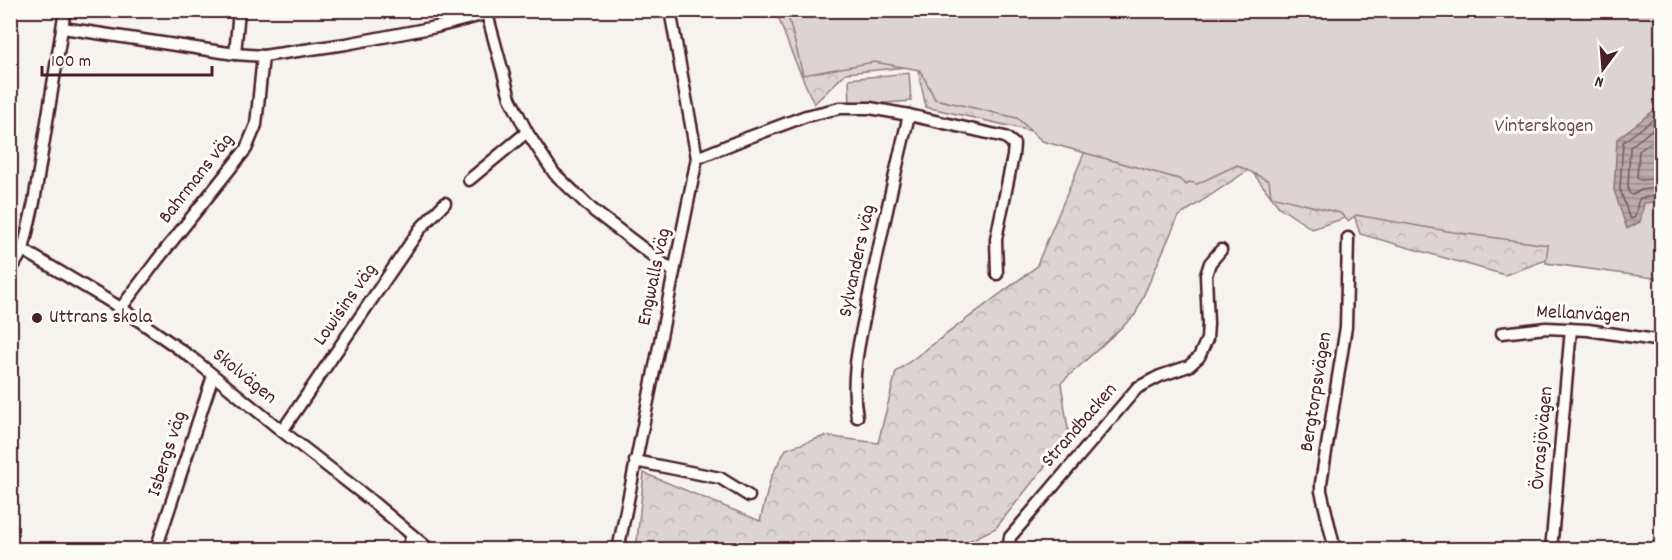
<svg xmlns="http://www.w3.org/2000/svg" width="1672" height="560" font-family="Dekko,sans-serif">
  <defs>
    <pattern id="forest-crowns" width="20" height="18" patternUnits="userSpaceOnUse" patternTransform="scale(1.5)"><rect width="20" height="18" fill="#dcd4d2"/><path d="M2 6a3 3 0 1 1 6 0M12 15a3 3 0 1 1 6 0" fill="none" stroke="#beb6b4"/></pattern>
    <pattern id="water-rules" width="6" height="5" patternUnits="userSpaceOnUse" patternTransform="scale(1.5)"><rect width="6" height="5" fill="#bbabac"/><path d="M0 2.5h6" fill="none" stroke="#9a8b8c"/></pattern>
  </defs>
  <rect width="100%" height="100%" fill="#f6f3ef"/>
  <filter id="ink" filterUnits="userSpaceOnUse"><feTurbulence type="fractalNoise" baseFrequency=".0167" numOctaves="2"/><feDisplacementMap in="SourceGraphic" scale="12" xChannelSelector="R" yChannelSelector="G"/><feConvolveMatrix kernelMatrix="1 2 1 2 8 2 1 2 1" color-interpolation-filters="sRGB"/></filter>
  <g filter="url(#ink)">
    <polygon fill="url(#forest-crowns)" stroke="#937a7e" stroke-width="1.5" points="776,11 1661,11 1549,259 1505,275 1360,234 1354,215 1312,229 1279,207 1250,169 1178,217 1135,315 1061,383 1069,436 996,528 952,549 636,550 644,473 760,521 771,477 786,449 825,436 878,443 896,372 1036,267 1088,144 926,107 917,66 846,73 814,104 790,49"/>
    <g fill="#dcd4d2" stroke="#937a7e" stroke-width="1.5">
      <polygon points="787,11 1661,11 1661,279 1546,263 1548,245 1453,232 1356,215 1348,221 1340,213 1271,196 1269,181 1237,165 1197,184 1189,182 1186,185 1179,179 1042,141 1017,118 935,99 920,70 874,62 803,75"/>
      <polygon points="909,73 911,101 850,106 849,79"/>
    </g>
    <polygon fill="url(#water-rules)" stroke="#8e7378" stroke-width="1.5" points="1661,105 1661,201 1644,203 1640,222 1627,229 1614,190 1617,139"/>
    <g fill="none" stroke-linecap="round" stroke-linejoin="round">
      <g stroke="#77575f" stroke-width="1.5">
        <polyline points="1662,113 1623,142 1620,189 1629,217 1631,219 1635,217 1638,202 1640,198 1662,195"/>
        <polyline points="1662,122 1630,147 1628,188 1629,193 1632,195 1641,190 1662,187"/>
        <polyline points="1662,134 1639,151 1637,178 1640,180 1662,178"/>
      </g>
      <defs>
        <g id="street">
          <polyline points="488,10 487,14 510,98 527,132 554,173 594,211 674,272"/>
          <polyline points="63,28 235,54 263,56 346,44 436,27 501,10"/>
          <polyline points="235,54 239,10"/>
          <polyline points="697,158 739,141 806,116 840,108 870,108 909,115 1005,137 1014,144 1013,156 996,239 997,274"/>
          <polyline points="469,180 527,132"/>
          <polyline points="23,250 121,308 192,358 282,431 368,498 430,550"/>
          <polyline points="10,272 23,250 34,202 65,10"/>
          <polyline points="121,308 158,259 246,149 256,125 263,56"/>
          <polyline points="1502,333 1546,328 1588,330 1662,341"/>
          <path d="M857,417C849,373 862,332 870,290C882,231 895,173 909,115"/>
          <polyline points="282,431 420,229 445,203"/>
          <polyline points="635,461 720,478 749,496"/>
          <polyline points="158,543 213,376"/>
          <polyline points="407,550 412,535"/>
          <polyline points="618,550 697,158 670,10"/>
          <polyline points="1008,550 1010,537 1017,529 1137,388 1160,376 1189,366 1199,357 1207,339 1208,324 1206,275 1210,263 1221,250"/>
          <polyline points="1335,550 1321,491 1321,483 1346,327 1348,238"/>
          <polyline points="1551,550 1571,329"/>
        </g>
      </defs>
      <use href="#street" stroke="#4a1f2b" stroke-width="15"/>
      <use href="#street" stroke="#fdfcf7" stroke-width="10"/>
    </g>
  </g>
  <circle fill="#4a1f2b" stroke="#fdfcf7" stroke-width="2" cx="37" cy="318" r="6"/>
  <g text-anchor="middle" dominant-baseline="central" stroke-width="6" stroke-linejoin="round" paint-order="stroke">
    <g font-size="20" fill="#6e4c55" stroke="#fdfcf7">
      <text x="1544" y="127">Vinterskogen</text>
    </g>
    <g font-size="20" fill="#4a1f2b" stroke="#fdfcf7">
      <text transform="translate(197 179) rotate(-52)">Bahrmans väg</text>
      <text transform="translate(858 261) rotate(-78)">Sylvanders väg</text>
      <text transform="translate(655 277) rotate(-78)">Engwalls väg</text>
      <text transform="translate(346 305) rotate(-55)">Lowisins väg</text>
      <text transform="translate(1583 315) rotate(3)">Mellanvägen</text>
      <text transform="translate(244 377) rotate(39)">Skolvägen</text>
      <text transform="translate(1317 392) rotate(-81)">Bergtorpsvägen</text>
      <text transform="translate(1080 426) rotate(-49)">Strandbacken</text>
      <text transform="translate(1543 438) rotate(-85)">Övrasjövägen</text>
      <text transform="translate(168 454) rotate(-72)">Isbergs väg</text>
    </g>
    <g font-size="20" fill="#4a1f2b" stroke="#fdfcf7" text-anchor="start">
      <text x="49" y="318">Uttrans skola</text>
    </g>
  </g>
  <rect width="1672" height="560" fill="none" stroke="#fdfcf7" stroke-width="36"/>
  <rect x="18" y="18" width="1636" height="524" fill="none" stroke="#4a1f2b" stroke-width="2" filter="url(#ink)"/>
  <g transform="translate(1603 69) rotate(196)" stroke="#fdfcf7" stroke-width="4.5" paint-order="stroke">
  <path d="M0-4.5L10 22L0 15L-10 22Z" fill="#4a1f2b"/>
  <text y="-9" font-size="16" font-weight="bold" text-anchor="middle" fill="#4a1f2b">N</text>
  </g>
  <path d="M42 66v9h170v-9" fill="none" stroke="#4a1f2b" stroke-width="3"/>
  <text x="51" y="66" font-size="18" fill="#4a1f2b" stroke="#fdfcf7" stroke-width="4.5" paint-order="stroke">100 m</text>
</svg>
